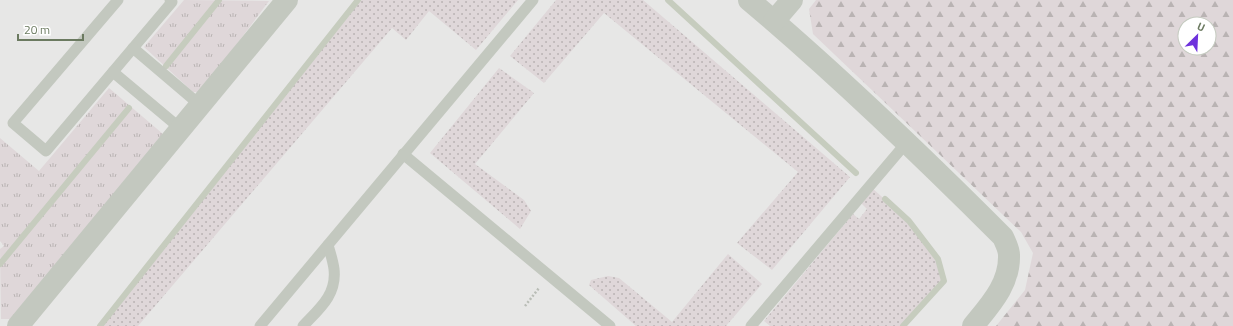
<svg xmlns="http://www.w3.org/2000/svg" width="1233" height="326" font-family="'Titillium Web',sans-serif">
  <defs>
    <pattern id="grass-tufts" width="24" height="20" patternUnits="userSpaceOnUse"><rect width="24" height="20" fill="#dfd7d9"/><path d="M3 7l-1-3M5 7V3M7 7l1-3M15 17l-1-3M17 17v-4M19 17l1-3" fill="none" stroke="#b9b3b3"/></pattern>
    <pattern id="forest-firs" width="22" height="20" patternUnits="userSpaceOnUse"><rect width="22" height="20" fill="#dfd7d9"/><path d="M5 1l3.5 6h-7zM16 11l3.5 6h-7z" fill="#b9b3b3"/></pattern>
    <pattern id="park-dots" width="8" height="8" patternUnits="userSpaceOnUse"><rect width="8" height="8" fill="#dfd7d9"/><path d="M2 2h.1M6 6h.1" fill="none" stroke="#b9b3b3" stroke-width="1.8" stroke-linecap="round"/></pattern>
  </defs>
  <rect width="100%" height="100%" fill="#f8f6f8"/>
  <path fill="#e7e7e6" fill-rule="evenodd" d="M0,0H1233V326H0ZM1185,24H1209V48H1185Z"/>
  <g fill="url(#grass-tufts)">
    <polygon points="184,0 269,1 201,92 193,92 144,47"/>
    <polygon points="109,88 163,134 19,311 10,319 1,319 0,249 4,246 0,241 0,138 39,171"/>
  </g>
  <path fill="url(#forest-firs)" fill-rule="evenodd" d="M816,0H1233V326H996L1025,290L1033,253L1021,232L813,34L809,9ZM1185,24H1209V48H1185Z"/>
  <g fill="url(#park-dots)">
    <polygon points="358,0 518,0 476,50 429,11 406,40 392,28 138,326 100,326"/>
    <polygon points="556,0 643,0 850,177 772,270 737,243 798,172 604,13 544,83 510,56"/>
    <polygon points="499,68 534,93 475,164 524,200 531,211 520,229 430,153"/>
    <polygon points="872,188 909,221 938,259 944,281 903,326 770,326 764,321 853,214 859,219 867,209 859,201"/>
    <polygon points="728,254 762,284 726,326 636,326 589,285 591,280 608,276 619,278 672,322"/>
  </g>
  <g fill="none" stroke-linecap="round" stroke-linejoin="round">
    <g stroke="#c6ccbe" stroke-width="6">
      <polyline points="668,0 856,173"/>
      <polyline points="166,66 219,0"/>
      <polyline points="885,199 909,221 938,259 944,281 903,326"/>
      <polyline points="0,264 129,108"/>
      <polyline points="100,326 358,0"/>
    </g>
    <polyline stroke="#b9bdb6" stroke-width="2.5" stroke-dasharray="2 2" stroke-linecap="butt" points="525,306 539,288"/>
    <g stroke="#c3c8bf" stroke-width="11">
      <polyline points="118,0 13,123 46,151 172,2 170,0"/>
      <polyline points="133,48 200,105"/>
      <polyline points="113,72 181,129"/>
      <polyline points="403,154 610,326"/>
      <polyline points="260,326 533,0"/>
      <path d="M303,326C319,309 337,295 334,269C333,261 330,252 328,245"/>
      <polyline points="751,326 907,142"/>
    </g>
    <g stroke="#c3c8bf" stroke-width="22">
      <path d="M749,0C838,75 921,155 1003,237C1005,242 1009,249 1009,255C1010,284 990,305 973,326"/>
      <polyline points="774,21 792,0"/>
      <polyline points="18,326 287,0"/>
    </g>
  </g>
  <g transform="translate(1197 36) rotate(24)"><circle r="19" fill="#ffffff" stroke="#c4cabf"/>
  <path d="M0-3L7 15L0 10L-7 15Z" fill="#6e32dc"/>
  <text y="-6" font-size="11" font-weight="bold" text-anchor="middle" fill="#6b7a60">U</text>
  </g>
  <path d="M18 34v6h65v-6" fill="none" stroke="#6b7a60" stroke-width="2"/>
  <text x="24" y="34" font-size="12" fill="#6b7a60" stroke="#ffffff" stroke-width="3" paint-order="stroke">20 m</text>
</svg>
